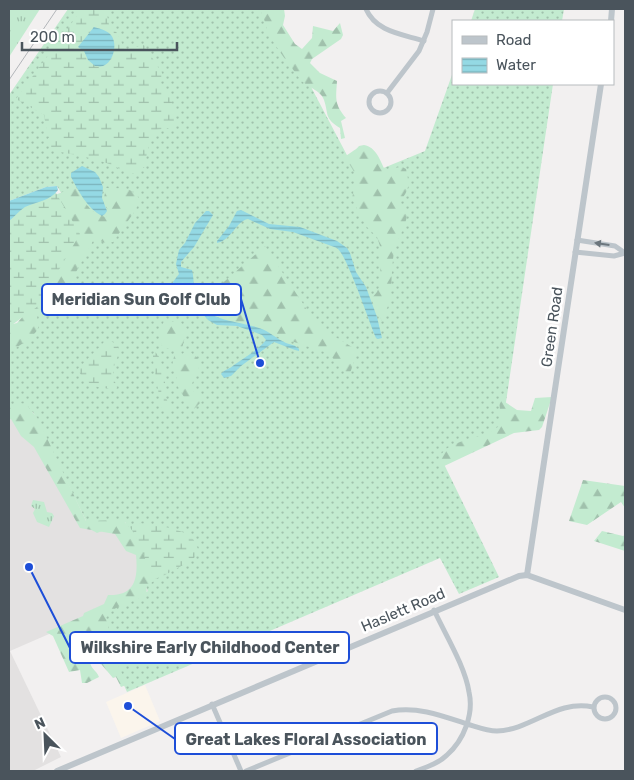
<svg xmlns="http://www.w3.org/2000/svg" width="634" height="780" font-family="Rubik,sans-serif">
  <defs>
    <pattern id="grass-dots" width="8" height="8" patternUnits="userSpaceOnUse" patternTransform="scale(1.25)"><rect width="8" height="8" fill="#c3ebd0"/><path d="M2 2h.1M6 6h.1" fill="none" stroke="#a0c1ac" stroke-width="1.8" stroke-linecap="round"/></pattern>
    <pattern id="forest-firs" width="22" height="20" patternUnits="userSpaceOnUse" patternTransform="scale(1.25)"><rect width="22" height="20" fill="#c3ebd0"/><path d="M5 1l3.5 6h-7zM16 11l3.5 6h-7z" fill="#a0c1ac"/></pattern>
    <pattern id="wetland-marsh" width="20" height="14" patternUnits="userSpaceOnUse" patternTransform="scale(1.25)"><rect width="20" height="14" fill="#c3ebd0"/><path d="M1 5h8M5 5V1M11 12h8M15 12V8" fill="none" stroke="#a0c1ac"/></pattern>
    <pattern id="park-tufts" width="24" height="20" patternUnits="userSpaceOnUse" patternTransform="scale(1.25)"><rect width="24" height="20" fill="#c3ebd0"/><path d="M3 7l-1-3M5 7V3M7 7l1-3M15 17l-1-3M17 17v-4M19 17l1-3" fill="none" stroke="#a0c1ac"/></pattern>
    <pattern id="water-rules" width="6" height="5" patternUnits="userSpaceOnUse" patternTransform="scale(1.25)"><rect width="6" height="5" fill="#94d9e4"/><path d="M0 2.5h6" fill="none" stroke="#7bb3bc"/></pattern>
  </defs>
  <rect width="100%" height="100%" fill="#f2f0f0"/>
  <polygon fill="#fbf5ec" points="145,685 160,721 121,738 106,702"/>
  <polygon fill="#e3e1e1" points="33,412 90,529 125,522 151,578 148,591 10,651 61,757 33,771 9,771 9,414"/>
  <g fill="url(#grass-dots)">
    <polygon points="68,9 270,9 359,178 425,151 453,72 453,84 553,84 502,429 442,460 499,577 459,594 440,558 127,692 93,616 148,591 143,581 151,578 125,522 97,533 90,529 33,412 9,414 9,336 85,233 57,186 46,187 9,201 9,95"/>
    <polygon points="475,9 564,9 562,21 471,21"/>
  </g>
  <g fill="url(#forest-firs)">
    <path d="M259,9H284L285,16L283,25L295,44L302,49L312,38L313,26L333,31L340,23L343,35L341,39L312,59L310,63L320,73L337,81C336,98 334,104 346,118L341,121L345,138L341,139L340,128C324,118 329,115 324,100C321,90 306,87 300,79C290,65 277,50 269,34C265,26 265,17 259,9Z"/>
    <path d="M364,145C376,147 380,160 385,170L388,172C394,169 400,164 406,169C407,175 410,183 407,190C405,196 401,198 400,205C404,208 407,209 407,214C406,228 397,238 394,252C390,275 394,300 382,321L371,299L377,292L380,285L381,249L377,237L366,226L352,199L356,178L353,170L345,157C350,152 355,151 359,146Z"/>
    <path d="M75,187C84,200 89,214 106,217L109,214L104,198L106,188C121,189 132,185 140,200L135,211L113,242L106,243L94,239L75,274V283L70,302L56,307L54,317L37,315C37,319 39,324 38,328C36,336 16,348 9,352V325L17,323L27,312L55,195Z"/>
    <polygon points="265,246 313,319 322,329 352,347 356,356 349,376 328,353 193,309"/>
    <path d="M166,318L173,322L179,321L187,329L181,352L182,354L187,351C212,362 192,373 191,390L200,395L202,401L192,411L177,385V379L172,366L175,352L172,348L164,349C157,340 160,327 166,318Z"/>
    <path d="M552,397L542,427L539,430L514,433L440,468C433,436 489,443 501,423L499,398L517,410L531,411L535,398Z"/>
    <path d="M19,403L26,404L38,419L86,521L123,520L134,533L155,580L147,586C146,588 147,591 146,593C145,601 114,602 106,618L109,630L105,637L109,643L116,646L115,659L126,682V685L121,687L116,677L113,678L102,665L94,661L90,662C91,669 97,671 99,677L87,683H82L80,670L69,672L53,636L46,632L83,616L84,613L104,604L108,595C136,596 138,577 136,555L126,551L115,534L80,528L34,447L21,436L11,419L9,420V405Z"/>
    <polygon points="583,480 625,486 625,508 621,502 587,525 569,521"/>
    <polygon points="602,531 623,536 625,535 625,551 594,541"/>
  </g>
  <g fill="url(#wetland-marsh)">
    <path d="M82,9H106L109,25L117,33L125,50L144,45L162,73L163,77L162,80H158L155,82L167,91L176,112L175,127L156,130L147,151L145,167L130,175C106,158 78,156 50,150L44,115L16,99Z"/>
    <polygon points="56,193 80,234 37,307 9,327 9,203"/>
    <path d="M109,340L116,344C122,352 116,358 114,367C112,375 115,381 117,388C102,391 83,384 78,369L104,342Z"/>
    <polygon points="155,352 158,355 165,372 165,395 170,408 168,410 164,410 161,407 153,360 153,354"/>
    <path d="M140,523C154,525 182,528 192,538C195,541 196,545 198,549C195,563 185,563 174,570C167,574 162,577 154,579L134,533L128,525Z"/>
  </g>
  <g fill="url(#park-tufts)">
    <polygon points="9,9 40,9 9,57"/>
    <polygon points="33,500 44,502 47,512 52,513 54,516 49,527 37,522 33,513 35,509 31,506"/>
  </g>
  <g fill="url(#water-rules)">
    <path d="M94,27C98,28 105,30 109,33C119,41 114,62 103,66C100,67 97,66 95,66L88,60L84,51L78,47Z"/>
    <path d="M82,166L95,172L99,177L103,187L102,198L107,211L105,214L102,216C87,208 79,192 71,177V173Z"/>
    <path d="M57,186L58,190C50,201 36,202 25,207C19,211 14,217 9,221V201L46,187Z"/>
    <path d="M241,210L269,224L300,227L337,241L347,248L350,253L356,272L366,287L377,317L382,338L378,339L376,338C369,322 347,255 337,248L293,232L270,229L248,219C236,221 232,240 217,243V241L229,226L237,211Z"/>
    <path d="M206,211H209L213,215L194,247L181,262V267L192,270C195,282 192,293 199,304C213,322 239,321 259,328C269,331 277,339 286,343C292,345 295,345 299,349V351L295,350L274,342L241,366L231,376L224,378L221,374C225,369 230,369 234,365C245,357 257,351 266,340L262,335L237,326L217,325L208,320L194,304L187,289L184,288L178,289L173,287V282L179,274L176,264L179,250L185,243L195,223Z"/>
  </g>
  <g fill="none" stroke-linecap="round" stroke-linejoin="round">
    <g stroke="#bdc5cb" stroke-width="5">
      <path d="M366,9C376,32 402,34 424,41"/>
      <circle cx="380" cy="102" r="11"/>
      <polyline points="387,93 419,51 427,32 433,9"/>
      <polyline points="577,240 615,246 625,253"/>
      <polyline points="575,252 614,256 625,253"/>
      <circle cx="605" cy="708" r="11"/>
      <polyline points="212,704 241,771"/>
      <path d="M246,771L392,711C417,706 443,716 467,724C477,727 487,731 497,731C531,730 557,699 593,707"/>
      <path d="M416,771C427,767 439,763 447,755C464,740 474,714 469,692C465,666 445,634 434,610"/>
    </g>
    <g stroke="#bdc5cb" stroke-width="6">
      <polyline points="611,21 612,9"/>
      <polyline points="527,575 601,84"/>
      <polyline points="57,771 519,576 527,575 625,610"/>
    </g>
    <polyline stroke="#b3b6ba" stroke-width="1" points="9,80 57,9"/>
  </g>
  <defs><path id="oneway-solid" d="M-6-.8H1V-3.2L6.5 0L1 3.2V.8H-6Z" transform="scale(1.25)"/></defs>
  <use fill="#6c767d" href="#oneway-solid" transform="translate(602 244) rotate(-172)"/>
  <g text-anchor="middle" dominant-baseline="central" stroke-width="5" stroke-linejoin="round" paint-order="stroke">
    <g font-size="15" fill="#4a545c" stroke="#fff">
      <text transform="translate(552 327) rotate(-82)">Green Road</text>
      <text transform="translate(403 610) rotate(-23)">Haslett Road</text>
    </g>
  </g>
  <path fill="none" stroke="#1d4ed8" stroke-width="2" d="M260 363L241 299M29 567L70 648M128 706L175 739"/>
  <g fill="#1d4ed8" stroke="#fff" stroke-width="2">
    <circle cx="260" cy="363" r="5"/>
    <circle cx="29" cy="567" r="5"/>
    <circle cx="128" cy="706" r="5"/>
  </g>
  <g fill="#fff" stroke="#1d4ed8" stroke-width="2">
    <rect x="42" y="284" width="199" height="31" rx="5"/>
    <rect x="70" y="632" width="279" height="31" rx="5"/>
    <rect x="175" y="723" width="262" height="31" rx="5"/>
  </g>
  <g font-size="16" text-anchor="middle" font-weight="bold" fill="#4a545c">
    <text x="141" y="305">Meridian Sun Golf Club</text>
    <text x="210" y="653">Wilkshire Early Childhood Center</text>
    <text x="306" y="745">Great Lakes Floral Association</text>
  </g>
  <rect width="634" height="780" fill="none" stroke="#4a545c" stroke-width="20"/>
  <rect x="452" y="20" width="162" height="65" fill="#ffffff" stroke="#b7bbbe"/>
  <rect x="462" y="36" width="25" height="8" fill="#bdc5cb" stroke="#b7bbbe"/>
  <text x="496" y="45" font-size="15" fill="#4a545c">Road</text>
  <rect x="462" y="58" width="25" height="15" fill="url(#water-rules)" stroke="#b7bbbe"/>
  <text x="496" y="70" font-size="15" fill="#4a545c">Water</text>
  <g transform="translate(45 735) rotate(336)" stroke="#ffffff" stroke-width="4" paint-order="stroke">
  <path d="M0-4L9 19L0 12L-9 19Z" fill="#4a545c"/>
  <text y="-8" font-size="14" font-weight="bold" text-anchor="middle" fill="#4a545c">N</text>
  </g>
  <path d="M22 42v8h155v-8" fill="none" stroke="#4a545c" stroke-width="2.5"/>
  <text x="30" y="42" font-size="15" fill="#4a545c" stroke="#ffffff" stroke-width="4" paint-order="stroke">200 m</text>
</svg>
